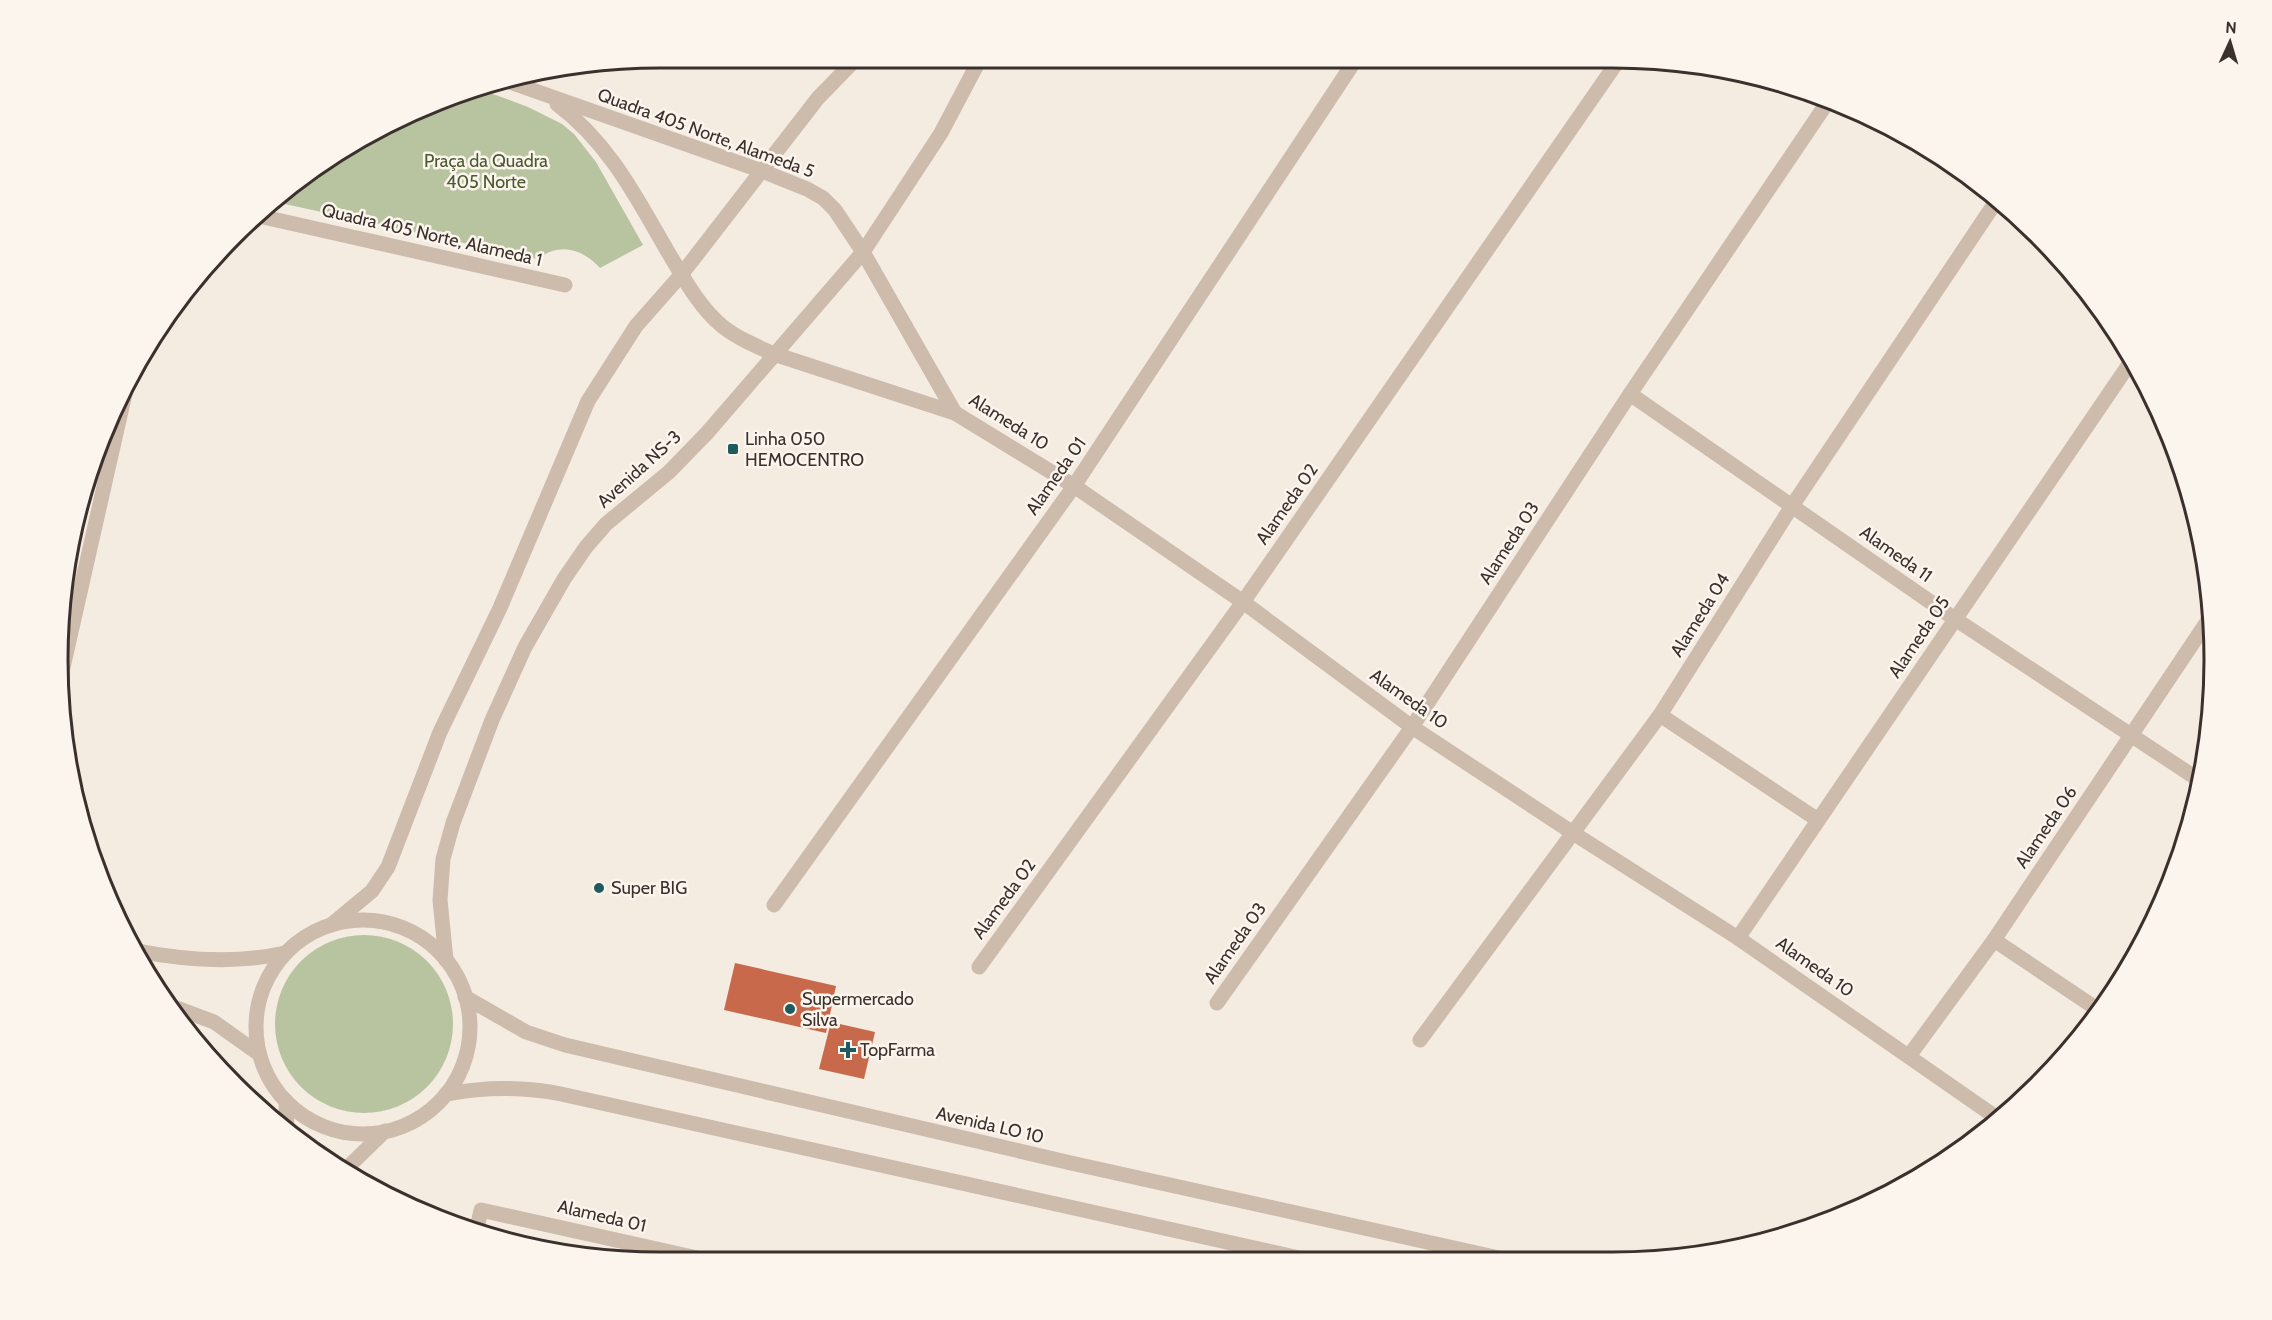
<svg xmlns="http://www.w3.org/2000/svg" width="2272" height="1320" font-family="Cabin,sans-serif">
  <rect width="100%" height="100%" fill="#f4ebe1"/>
  <g fill="#b8c4a0">
    <path d="M474,87L528,107L562,124L574,134L596,162L643,245L600,268C583,249 559,242 538,259L271,201L293,181L393,119L456,93L469,98Z"/>
    <circle cx="364" cy="1024" r="89"/>
  </g>
  <g fill="#c8694b">
    <polygon points="735,963 836,986 826,1033 724,1010"/>
    <polygon points="831,1022 875,1032 864,1079 819,1069"/>
  </g>
  <g fill="none" stroke-linecap="round" stroke-linejoin="round">
    <g stroke="#cdbbac" stroke-width="15">
      <polyline points="504,80 762,171 807,189 823,198 835,210 863,252 955,413 1074,486 1243,602 1412,727 1573,833 1738,938 1997,1118"/>
      <path d="M557,104C610,144 636,197 668,252C683,277 699,307 722,326C737,338 756,346 774,354L955,413"/>
      <polyline points="255,215 565,285"/>
      <polyline points="1630,394 1955,619 2202,782"/>
      <polyline points="59,685 129,376"/>
      <polyline points="1660,715 1818,820"/>
      <polyline points="774,905 1074,486 1356,59"/>
      <circle cx="363" cy="1027" r="107"/>
      <polyline points="331,925 372,891 388,867 440,732 500,608 588,401 636,326 681,275 818,98 854,61"/>
      <polyline points="1738,938 2132,360"/>
      <polyline points="1994,940 2100,1011"/>
      <path d="M133,950C182,960 236,964 285,953"/>
      <polyline points="446,960 440,900 443,859 453,823 492,720 525,647 564,579 586,547 606,524 669,472 707,433 863,252 941,133 979,61"/>
      <polyline points="979,967 1243,602 1620,58"/>
      <polyline points="465,997 526,1032 565,1045 1071,1163 1517,1262"/>
      <polyline points="1217,1003 1412,727 1630,394 1829,100"/>
      <polyline points="166,1004 214,1022 259,1054"/>
      <polyline points="1420,1040 1660,715 1792,506 1997,200"/>
      <polyline points="1909,1056 1994,940 2211,616"/>
      <path d="M446,1094C485,1087 522,1086 561,1094L1317,1262"/>
      <polyline points="286,1101 287,1132"/>
      <polyline points="344,1171 385,1131"/>
      <polyline points="476,1233 481,1210 715,1262"/>
    </g>
  </g>
  <g fill="#1f5a5e" stroke="#fbf5ee" stroke-width="2">
    <rect x="727" y="443" width="12" height="12" rx="3"/>
    <circle cx="599" cy="888" r="6"/>
    <circle cx="790" cy="1009" r="6"/>
    <path d="M845 1041h6v6h6v6h-6v6h-6v-6h-6v-6h6z"/>
  </g>
  <g text-anchor="middle" dominant-baseline="central" stroke-width="5" stroke-linejoin="round" paint-order="stroke">
    <g font-size="18" fill="#3b302b" stroke="#fbf5ee">
      <text transform="translate(706 133) rotate(20)">Quadra 405 Norte, Alameda 5</text>
      <text transform="translate(432 235) rotate(13)">Quadra 405 Norte, Alameda 1</text>
      <text transform="translate(1009 422) rotate(32)">Alameda 10</text>
      <text transform="translate(639 469) rotate(-42)">Avenida NS-3</text>
      <text transform="translate(1056 476) rotate(-55)">Alameda 01</text>
      <text transform="translate(1287 504) rotate(-55)">Alameda 02</text>
      <text transform="translate(1509 543) rotate(-57)">Alameda 03</text>
      <text transform="translate(1896 554) rotate(35)">Alameda 11</text>
      <text transform="translate(1700 615) rotate(-58)">Alameda 04</text>
      <text transform="translate(1919 637) rotate(-56)">Alameda 05</text>
      <text transform="translate(1409 699) rotate(35)">Alameda 10</text>
      <text transform="translate(2046 827) rotate(-56)">Alameda 06</text>
      <text transform="translate(1004 899) rotate(-54)">Alameda 02</text>
      <text transform="translate(1235 943) rotate(-55)">Alameda 03</text>
      <text transform="translate(1815 967) rotate(35)">Alameda 10</text>
      <text transform="translate(990 1125) rotate(13)">Avenida LO 10</text>
      <text transform="translate(602 1216) rotate(13)">Alameda 01</text>
    </g>
    <g font-size="18" fill="#4a5a2e" stroke="#fbf5ee">
      <text x="486" y="161">Praça da Quadra<tspan x="486" dy="21">405 Norte</tspan></text>
    </g>
    <g font-size="18" fill="#3b302b" stroke="#fbf5ee" text-anchor="start">
      <text x="745" y="439">Linha 050<tspan x="745" dy="21">HEMOCENTRO</tspan></text>
      <text x="611" y="888">Super BIG</text>
      <text x="802" y="999">Supermercado<tspan x="802" dy="21">Silva</tspan></text>
      <text x="860" y="1050">TopFarma</text>
    </g>
  </g>
  <path d="M0 0H2272V1320H0ZM660 68H1612A592 592 0 0 1 2204 660V660A592 592 0 0 1 1612 1252H660A592 592 0 0 1 68 660V660A592 592 0 0 1 660 68Z" fill="#fbf5ee" fill-rule="evenodd"/>
  <path fill="none" stroke="#3b302b" stroke-width="3" d="M660 68H1612A592 592 0 0 1 2204 660V660A592 592 0 0 1 1612 1252H660A592 592 0 0 1 68 660V660A592 592 0 0 1 660 68Z"/>
  <g transform="translate(2230 42) rotate(4)" stroke="#fbf5ee" stroke-width="4.5" paint-order="stroke">
  <path d="M0-4.5L10 22L0 15L-10 22Z" fill="#3b302b"/>
  <text y="-9" font-size="16" font-weight="bold" text-anchor="middle" fill="#3b302b">N</text>
  </g>
</svg>
